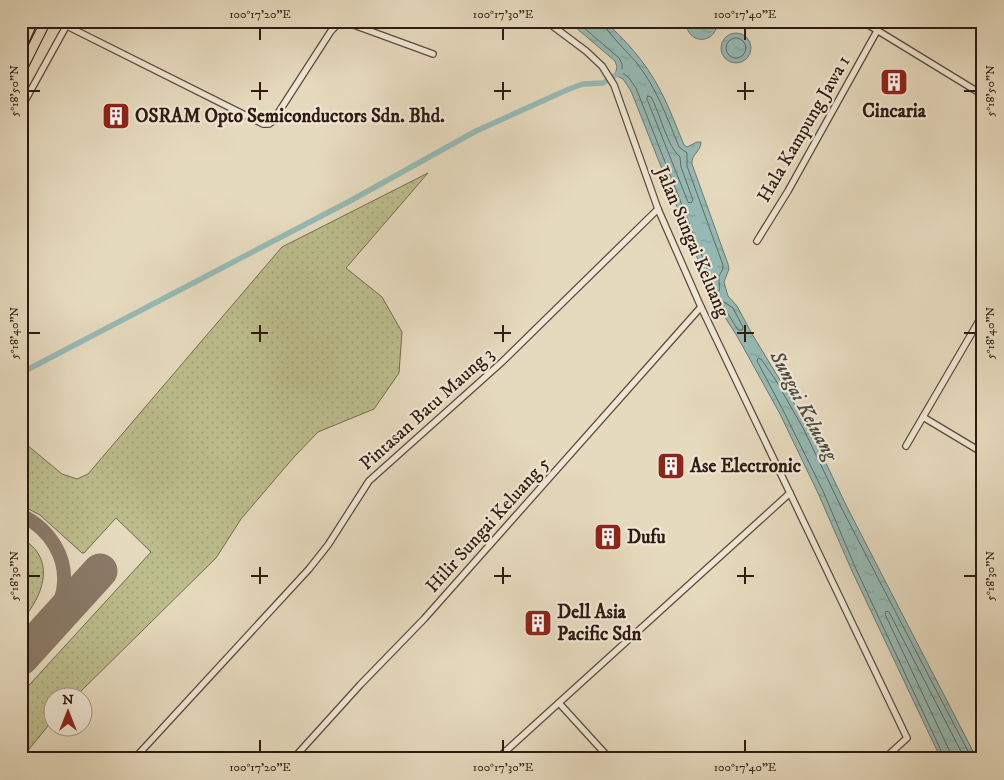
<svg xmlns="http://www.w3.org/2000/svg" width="1004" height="780" font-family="'IM FELL DW Pica',serif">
  <defs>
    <pattern id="green-dots" width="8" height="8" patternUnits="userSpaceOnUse" patternTransform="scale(1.25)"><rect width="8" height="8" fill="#bcbd8c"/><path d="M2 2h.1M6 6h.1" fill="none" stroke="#a2a278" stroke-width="1.8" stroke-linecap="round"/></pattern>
    <pattern id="water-ripples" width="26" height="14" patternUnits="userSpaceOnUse" patternTransform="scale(1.25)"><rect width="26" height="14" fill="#96bab5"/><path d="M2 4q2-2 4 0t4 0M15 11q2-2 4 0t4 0" fill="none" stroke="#829f9b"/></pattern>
  </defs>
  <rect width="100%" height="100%" fill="#e6dabe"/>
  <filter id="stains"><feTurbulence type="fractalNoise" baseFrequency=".004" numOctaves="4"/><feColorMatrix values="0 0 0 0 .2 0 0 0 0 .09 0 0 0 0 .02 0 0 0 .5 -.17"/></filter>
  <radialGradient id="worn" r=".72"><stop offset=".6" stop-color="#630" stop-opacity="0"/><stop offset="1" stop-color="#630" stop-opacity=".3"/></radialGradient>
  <g fill="url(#green-dots)" stroke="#756c4e">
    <polygon points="428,173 346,268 382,297 402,332 399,373 374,409 318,432 294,457 241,519 216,558 75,697 52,698 52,721 21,759 21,694 151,552 116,518 84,553 82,553 40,515 21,505 21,440 62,474 77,479 88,474 282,247"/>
    <path d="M21,538C57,558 44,596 21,621Z"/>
  </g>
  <g fill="url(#water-ripples)" stroke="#6c7a73">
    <path d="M568,21H604C625,39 646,63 659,88C669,106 676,126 684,145L687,147L697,142H701C701,152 691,154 692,164L728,264L729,269L724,282L728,296L737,306L752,334L808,426L847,507L977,759H941L852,571L818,493L780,414L737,336L714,300L631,91L623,79L615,75L617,67L615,61Z"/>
    <path d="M717,21C718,45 686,46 686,21Z"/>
    <circle cx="736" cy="48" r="15"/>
  </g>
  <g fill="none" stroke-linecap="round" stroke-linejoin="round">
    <g stroke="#626a62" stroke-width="1">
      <path d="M576,21L619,58L622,64V72L629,78L636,88L713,284L716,291H719C721,287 718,282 719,276C721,272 723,271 723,265L687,166V153L679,147C667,117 656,87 636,62C630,55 602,27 602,21"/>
      <circle cx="736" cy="48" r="10"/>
      <path d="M648,96L651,97C660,113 667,146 680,157L681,167L693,200L691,203L688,202L647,99Z"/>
      <polygon points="724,302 733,308 743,327 742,330 738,330 722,304"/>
      <polyline points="945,759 856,569 823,491 784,412 757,361 758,358 761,359 775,379 803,428 842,509 972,759"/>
      <polyline points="951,759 950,752 885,614 886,611 889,612 965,759"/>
    </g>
    <polyline stroke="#96bab5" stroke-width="5.5" points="21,373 350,201 476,131 569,89 583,84 603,83 621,72"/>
    <path stroke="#8a7a67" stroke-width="14" d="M21,515C50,529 69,558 63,591C60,606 51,620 44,633"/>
    <polyline stroke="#8a7a67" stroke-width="35" points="21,658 100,571"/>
    <defs>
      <g id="minor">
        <polyline points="546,21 586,51 602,66 614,85 658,209 701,307 907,738 884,759"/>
        <polyline points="862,21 983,95"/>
        <polyline points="67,26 263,124 269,124 273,121 331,31 339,23 351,24 433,54"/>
        <polyline points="21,108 69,21"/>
        <polyline points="757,241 788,191 877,31"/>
        <polyline points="923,417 983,453"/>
        <polyline points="906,446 983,314"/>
        <polyline points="559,703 610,759"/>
        <polyline points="134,759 309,569 328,545 369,481 502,362 658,209"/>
        <polyline points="293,759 360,685 424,619 701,307"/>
        <polyline points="497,759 790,493"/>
      </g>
      <g id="highway">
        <polyline points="21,48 33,21"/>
        <polyline points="21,71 46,21"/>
      </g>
    </defs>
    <use href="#minor" stroke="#5c4a3c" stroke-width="8"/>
    <use href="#highway" stroke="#2e1a10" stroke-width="11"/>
    <use href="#minor" stroke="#efe7d5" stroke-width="5.5"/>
    <use href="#highway" stroke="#e6dabe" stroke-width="9"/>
  </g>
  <path fill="none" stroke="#2e1a10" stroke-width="2" d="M260,28V40M503,28V40M745,28V40M260,82V100M503,82V100M745,82V100M28,91H40M251,91H268M494,91H511M737,91H754M964,91H976M260,325V342M503,325V342M745,325V342M28,333H40M251,333H268M494,333H511M737,333H754M964,333H976M260,567V584M503,567V584M745,567V584M28,576H40M251,576H268M494,576H511M737,576H754M964,576H976M260,740V752M503,740V752M745,740V752"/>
  <defs>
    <symbol id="building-square" viewBox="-11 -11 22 22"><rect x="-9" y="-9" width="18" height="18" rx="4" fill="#8f2418" stroke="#efe7d5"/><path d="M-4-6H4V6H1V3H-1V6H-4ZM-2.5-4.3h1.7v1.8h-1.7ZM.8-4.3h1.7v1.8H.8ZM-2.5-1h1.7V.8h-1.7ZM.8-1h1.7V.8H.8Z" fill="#fff"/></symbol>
  </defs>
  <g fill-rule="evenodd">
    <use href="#building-square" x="878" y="66" width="32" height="32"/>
    <use href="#building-square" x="100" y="100" width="32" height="32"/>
    <use href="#building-square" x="655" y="450" width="32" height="32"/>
    <use href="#building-square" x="592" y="521" width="32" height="32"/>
    <use href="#building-square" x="522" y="607" width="32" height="32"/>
  </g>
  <g text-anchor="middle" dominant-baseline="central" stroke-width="4.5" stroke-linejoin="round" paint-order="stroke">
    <g font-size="19" font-weight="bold" fill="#2e1a10" stroke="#efe7d5" text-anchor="start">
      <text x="894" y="111" text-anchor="middle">Cincaria</text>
      <text x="135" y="116">OSRAM Opto Semiconductors Sdn. Bhd.</text>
      <text x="690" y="466">Ase Electronic</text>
      <text x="627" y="537">Dufu</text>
      <text x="557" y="612">Dell Asia<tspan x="557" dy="22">Pacific Sdn</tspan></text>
    </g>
    <g font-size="19" fill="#2e1a10" stroke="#efe7d5">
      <text transform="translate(804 129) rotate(-60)">Hala Kampung Jawa 1</text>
      <text transform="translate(692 242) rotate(67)">Jalan Sungai Keluang</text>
      <text transform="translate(427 409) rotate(-42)">Pintasan Batu Maung 3</text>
      <text transform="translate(488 525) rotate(-48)">Hilir Sungai Keluang 5</text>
    </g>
    <g font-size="20" font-style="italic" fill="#4d4a42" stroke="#efe7d5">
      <text transform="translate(803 406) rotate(62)">Sungai Keluang</text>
    </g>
  </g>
  <rect width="1004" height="780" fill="none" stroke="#e6dabe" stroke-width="55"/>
  <g transform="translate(68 712)"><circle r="24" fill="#efe7d5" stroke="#a29586"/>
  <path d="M0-4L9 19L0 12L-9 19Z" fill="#8f2418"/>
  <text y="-8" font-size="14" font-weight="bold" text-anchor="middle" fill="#2e1a10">N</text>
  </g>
  <rect x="28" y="28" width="948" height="724" fill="none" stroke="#2e1a10" stroke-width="2"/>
  <g font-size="12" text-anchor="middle" fill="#2e1a10">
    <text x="260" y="18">100°17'20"E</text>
    <text x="503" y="18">100°17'30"E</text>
    <text x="745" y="18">100°17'40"E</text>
    <text transform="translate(14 91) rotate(-90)" y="4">5°18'50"N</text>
    <text transform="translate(990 91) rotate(-90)" y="4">5°18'50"N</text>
    <text transform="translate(14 333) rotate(-90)" y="4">5°18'40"N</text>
    <text transform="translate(990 333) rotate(-90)" y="4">5°18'40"N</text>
    <text transform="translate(14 576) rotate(-90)" y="4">5°18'30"N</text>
    <text transform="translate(990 576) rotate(-90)" y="4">5°18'30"N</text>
    <text x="260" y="771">100°17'20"E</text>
    <text x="503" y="771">100°17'30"E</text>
    <text x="745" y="771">100°17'40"E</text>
  </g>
  <rect width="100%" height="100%" filter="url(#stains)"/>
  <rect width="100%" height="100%" fill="url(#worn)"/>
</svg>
